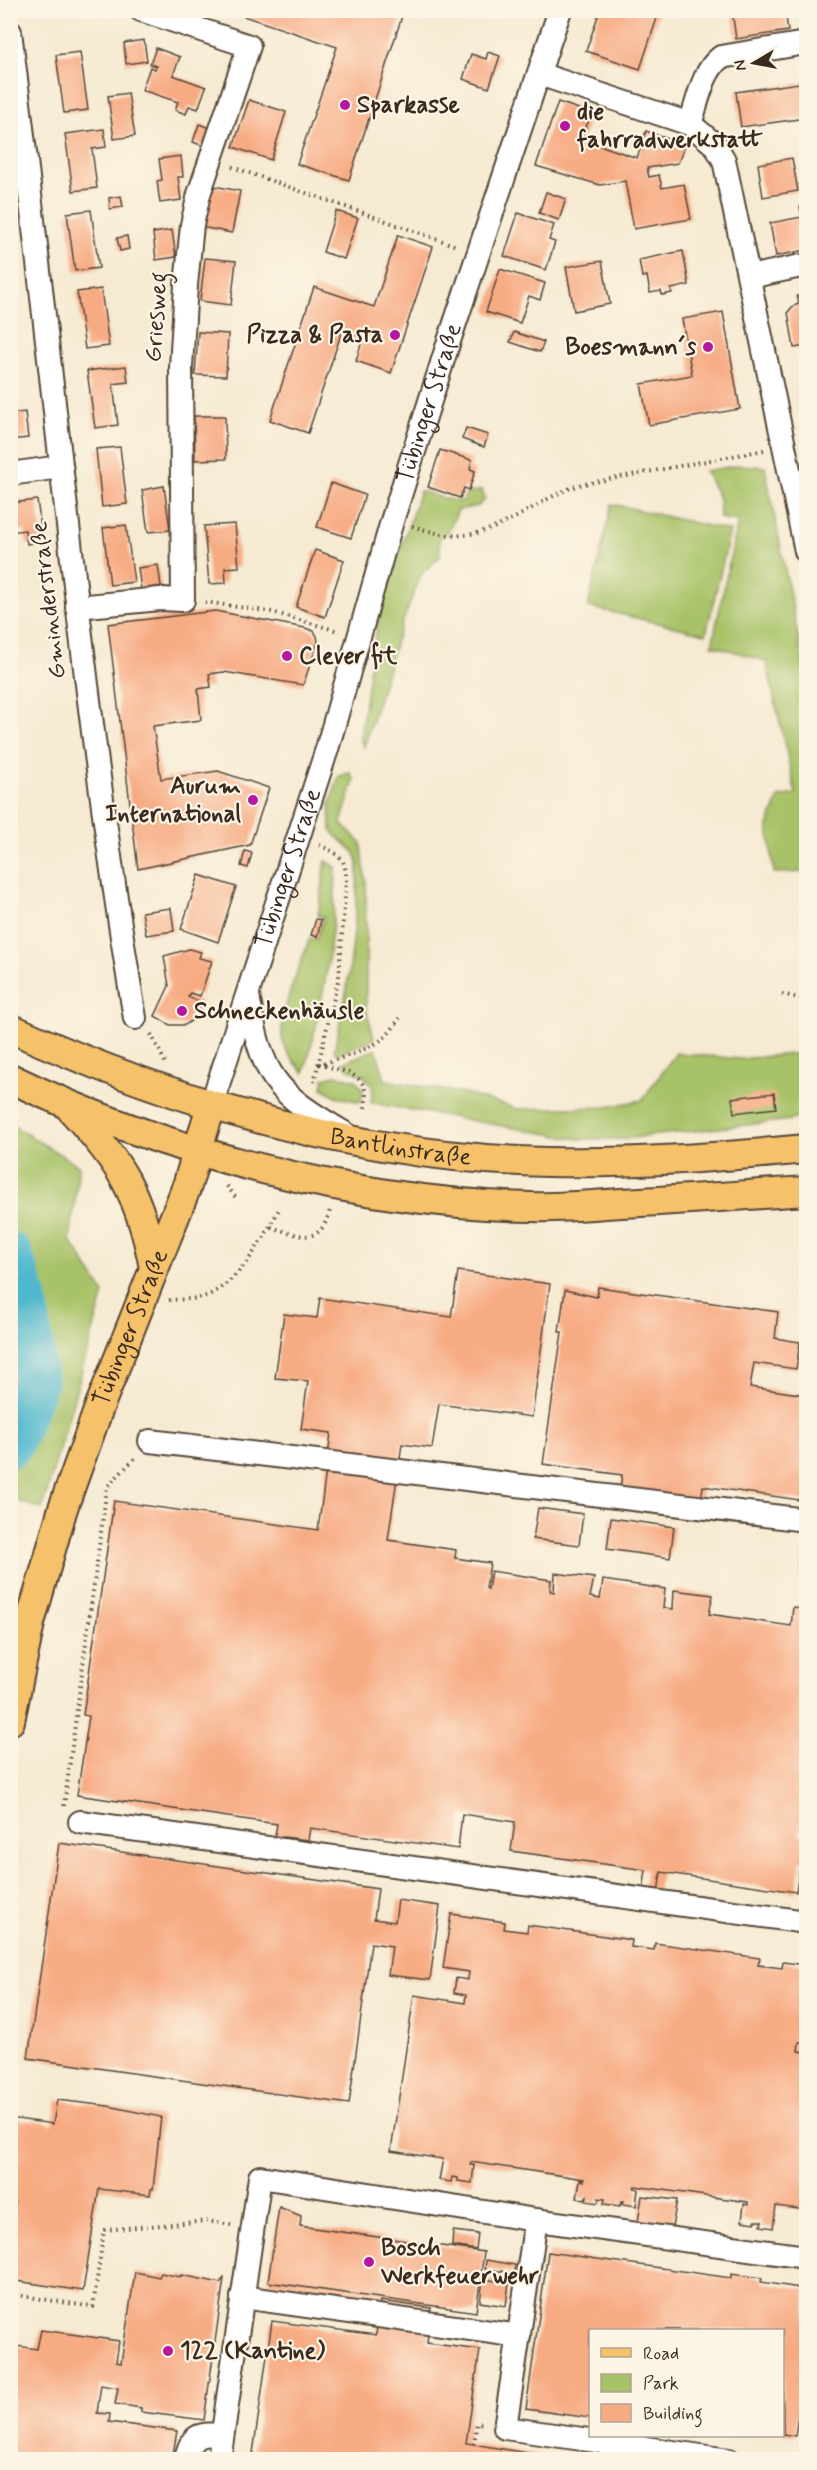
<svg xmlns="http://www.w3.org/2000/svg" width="817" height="2470" font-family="Mynerve,sans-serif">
  <rect width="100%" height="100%" fill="#fcf5e5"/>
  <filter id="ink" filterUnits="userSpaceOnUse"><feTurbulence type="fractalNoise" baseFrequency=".0167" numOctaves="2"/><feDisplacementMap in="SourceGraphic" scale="12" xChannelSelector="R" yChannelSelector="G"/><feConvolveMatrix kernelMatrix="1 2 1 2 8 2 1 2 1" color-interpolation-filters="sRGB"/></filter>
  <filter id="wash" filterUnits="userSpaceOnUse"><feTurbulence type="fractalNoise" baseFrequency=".008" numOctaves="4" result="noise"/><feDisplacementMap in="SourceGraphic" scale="24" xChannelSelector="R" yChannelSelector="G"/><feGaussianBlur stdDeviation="1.35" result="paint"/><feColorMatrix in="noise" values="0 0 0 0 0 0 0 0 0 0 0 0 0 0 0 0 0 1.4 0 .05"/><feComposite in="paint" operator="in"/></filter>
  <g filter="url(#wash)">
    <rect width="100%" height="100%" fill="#f6ead2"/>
    <g fill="#a8c268" stroke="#727643" stroke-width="1.5">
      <polygon points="740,465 765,467 806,677 806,797 804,799 806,802 806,872 774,873 768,826 779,797 796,794 766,661 712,645 738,521 720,518 719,498 705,471"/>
      <path d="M482,490L485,499L478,506L458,510L448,532L439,538L440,557L422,573L400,628L364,747L360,739L373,643L384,599L420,491C432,494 452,503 463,501L467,493Z"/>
      <polygon points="612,504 730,531 706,634 588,607"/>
      <path d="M350,772L354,780L341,823L361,843L366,882V1007L374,1039L338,1054L334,1051C349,988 357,927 358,862L355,853L331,831L330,804L339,776Z"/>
      <path d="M326,861L336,867C335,938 323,1005 304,1073C296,1063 287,1055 283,1042C276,1018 301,963 310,938L316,940L324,917L318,916Z"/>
      <polygon points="806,1031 806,1117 790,1120 622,1139 578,1139 371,1103 373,1087 363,1075 348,1069 344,1062 376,1049 385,1080 466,1094 519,1109 607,1107 642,1100 676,1053 741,1059 801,1053"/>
      <polygon points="335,1075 356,1080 363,1090 361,1102 338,1097 322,1088 324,1078"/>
      <polygon points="10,1124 79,1166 70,1240 104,1293 42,1509 11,1499"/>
    </g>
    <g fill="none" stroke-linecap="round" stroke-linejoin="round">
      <polyline stroke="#50b8cd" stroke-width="44" points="10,1254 25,1296 36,1382 10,1446"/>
    </g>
    <g id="blocks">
      <g fill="#f7ab83">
        <polygon points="225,10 404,10 349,180 297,164 337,47"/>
        <polygon points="600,10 659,12 640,69 586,51"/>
        <polygon points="732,10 785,10 788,31 736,39"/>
        <polygon points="144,40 147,61 126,64 124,43"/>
        <polygon points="156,48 180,57 173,75 206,87 198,109 189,106 186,114 175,110 178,102 142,90 150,67 155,69 157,66 150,64"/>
        <polygon points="80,52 88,110 64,113 56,55"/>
        <polygon points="488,52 500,56 489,88 463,79 471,54 486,59"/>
        <polygon points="806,82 806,118 741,127 736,92"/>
        <polygon points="128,93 135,136 114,139 108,96"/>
        <polygon points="249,100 286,112 271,160 233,147"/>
        <polygon points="558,102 591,113 582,139 637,158 646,131 685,145 678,163 647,168 649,177 659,175 662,188 684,184 691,219 634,229 625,181 600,185 536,166"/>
        <polygon points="199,124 213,129 206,147 193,142"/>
        <polygon points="104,129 106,147 92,149 97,188 73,191 65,134"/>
        <polygon points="181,156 183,177 178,177 181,200 160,203 157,181 162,180 159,159"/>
        <polygon points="792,158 798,191 763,197 758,164"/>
        <polygon points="209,185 240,191 232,233 201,227"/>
        <polygon points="546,192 566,199 559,220 539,213"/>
        <polygon points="121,196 123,207 110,209 109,198"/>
        <polygon points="806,206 806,250 776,256 770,223 802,217 800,207"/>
        <polygon points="91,210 99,268 75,271 67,213"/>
        <polygon points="336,211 358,218 344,259 323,252"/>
        <polygon points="518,213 554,225 549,240 555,242 546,270 504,256"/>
        <polygon points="172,230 176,257 156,260 153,233"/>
        <polygon points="398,235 433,247 391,373 356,361 363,338 342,331 308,433 270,420 314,287 374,307"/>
        <polygon points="127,236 129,249 120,251 117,238"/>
        <polygon points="683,251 689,285 671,289 672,293 662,295 661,291 650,293 647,276 642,277 639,260"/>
        <polygon points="205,258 236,261 231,305 200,301"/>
        <polygon points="602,261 610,304 574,311 566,267"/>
        <polygon points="500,269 545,283 540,300 529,296 520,323 486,312"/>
        <polygon points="101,289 109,346 85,349 77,292"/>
        <polygon points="806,294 806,346 794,348 788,312 793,306 799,304 797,296"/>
        <polygon points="723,312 740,409 649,425 641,384 692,375 682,319"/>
        <polygon points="198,332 228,334 226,376 195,375"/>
        <polygon points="514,332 544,342 540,352 510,342"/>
        <polygon points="126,366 128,382 113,384 118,425 95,428 87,371"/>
        <polygon points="25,412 28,438 10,440 10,414"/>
        <polygon points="194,416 225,416 226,459 195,460"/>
        <polygon points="466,428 488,435 484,447 462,439"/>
        <polygon points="120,447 127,504 102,507 96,449"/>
        <polygon points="440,450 472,460 470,469 475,471 469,490 464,488 460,498 428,487"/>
        <polygon points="331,483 365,495 351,538 317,527"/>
        <polygon points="164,486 170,530 148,532 142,490"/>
        <polygon points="37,500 43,542 27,544 25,530 10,532 10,503"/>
        <polygon points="235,524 239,567 225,568 226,583 209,584 204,526"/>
        <polygon points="126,525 134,582 110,585 103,528"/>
        <polygon points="315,550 344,560 325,617 296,607"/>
        <polygon points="158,565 161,586 141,589 138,568"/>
        <polygon points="215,611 305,628 314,631 317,636 318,642 303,685 224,672 209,674 211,687 198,689 201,720 153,726 161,779 218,771 269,788 250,845 138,869 108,624"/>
        <polygon points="245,851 252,853 248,868 241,866"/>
        <polygon points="199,875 236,887 218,942 181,929"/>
        <polygon points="171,908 174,931 146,935 142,912"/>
        <polygon points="316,919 321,920 317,937 311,935"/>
        <polygon points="189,949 201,952 199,958 212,961 200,996 190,993 188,997 201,1002 195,1018 185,1025 170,1025 155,1016 169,986 164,956"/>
        <polygon points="774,1093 776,1108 734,1113 732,1098"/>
        <polygon points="458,1271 550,1284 532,1417 439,1404 432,1448 402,1444 388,1540 456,1550 455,1558 490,1563 486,1588 488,1589 491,1571 551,1580 550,1591 554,1592 555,1573 594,1578 590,1597 600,1599 603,1580 665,1589 663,1608 673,1609 674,1590 713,1595 709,1614 791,1626 793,1607 806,1609 806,1815 802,1814 799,1835 804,1836 804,1841 806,1842 806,1861 801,1860 796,1892 661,1872 658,1893 643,1891 646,1870 511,1851 515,1822 462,1814 458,1849 310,1828 308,1840 275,1836 277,1824 77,1795 89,1716 83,1715 114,1501 318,1530 331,1433 301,1429 308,1381 275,1378 284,1314 317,1318 320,1298 451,1317"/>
        <polygon points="598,1287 778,1312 775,1338 800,1342 796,1369 754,1363 750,1387 806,1395 806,1501 703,1486 701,1501 620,1489 622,1475 543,1464 562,1332 559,1332 565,1290 597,1297"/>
        <polygon points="538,1508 583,1514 579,1545 533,1539"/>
        <polygon points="611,1518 674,1527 670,1558 607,1549"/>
        <polygon points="805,1546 806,1546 806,1578 801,1577"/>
        <polygon points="59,1843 378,1889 374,1919 395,1922 398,1900 440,1906 430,1980 388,1975 392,1946 371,1943 349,2104 28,2058"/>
        <polygon points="451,1914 505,1922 504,1929 527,1932 528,1925 632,1940 631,1947 654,1950 655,1943 760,1958 758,1965 782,1968 783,1962 806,1965 806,2020 803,2019 802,2027 806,2028 806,2043 799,2042 798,2051 806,2052 806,2210 776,2206 773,2228 761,2226 762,2221 755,2221 755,2223 742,2221 744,2204 748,2205 748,2202 635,2186 634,2188 638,2189 636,2206 622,2204 623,2201 621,2201 620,2206 604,2204 605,2199 599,2198 598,2203 586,2201 587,2196 584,2199 577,2198 580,2180 584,2181 584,2179 471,2162 470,2165 474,2165 472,2183 458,2181 458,2178 452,2177 451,2182 439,2180 443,2159 391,2151 414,1995 465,2003 466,1995 454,1993 456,1978 468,1980 469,1972 443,1968"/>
        <polygon points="57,2100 108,2106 161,2117 153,2189 151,2189 150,2195 99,2189 83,2291 10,2280 10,2232 15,2203 10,2203 10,2118 53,2124"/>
        <polygon points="642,2196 677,2200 671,2233 637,2228"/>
        <polygon points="279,2207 301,2216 300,2226 484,2252 476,2312 268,2282"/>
        <polygon points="453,2231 478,2234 476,2250 452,2246"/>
        <polygon points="548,2252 731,2278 731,2274 762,2278 761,2282 806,2289 806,2411 799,2410 795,2436 783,2434 782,2330 590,2330 590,2418 526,2409"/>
        <polygon points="486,2260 515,2265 514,2273 485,2269"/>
        <polygon points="135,2272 159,2277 161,2273 181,2277 181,2275 220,2283 224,2278 204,2420 141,2412 141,2408 115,2404 118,2388 101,2385 97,2413 110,2414 109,2422 177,2431 172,2460 10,2460 10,2345 37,2349 41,2330 71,2334 119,2341 116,2362 121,2363"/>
        <polygon points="483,2279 509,2283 506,2306 480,2302"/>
        <polygon points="380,2301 431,2308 427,2343 480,2350 466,2443 571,2460 252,2460 272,2321 376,2335"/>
      </g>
    </g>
  </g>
  <g filter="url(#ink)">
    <use href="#blocks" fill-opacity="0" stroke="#574739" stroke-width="1.5"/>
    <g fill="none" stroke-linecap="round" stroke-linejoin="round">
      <defs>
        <g id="minor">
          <path d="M10,32C53,361 80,691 135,1018"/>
          <polyline points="539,74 690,124 715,145 724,160 806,551"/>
          <path d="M690,124C698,102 702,71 721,57L806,43"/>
          <polyline points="749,277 806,265"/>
          <polyline points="10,474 60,467"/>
          <polyline points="77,607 160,599 183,600 181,367 186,285 192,225 199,194 249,46 141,10"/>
          <path d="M248,995C262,1078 274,1092 346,1134"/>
          <path id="s1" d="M211,1106L327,749L392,521L449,341L560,10"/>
          <polyline points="150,1441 806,1520"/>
          <polyline points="80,1822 806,1922"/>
          <polyline points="536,2220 505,2428 729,2460"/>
          <polyline points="242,2297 519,2336"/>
          <path d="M186,2460C190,2435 199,2433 222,2435"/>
          <polyline points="219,2460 260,2177 536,2220 806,2257"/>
        </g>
        <g id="major">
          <path id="s2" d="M10,1028C180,1105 361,1158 548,1162C635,1164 721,1157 806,1149"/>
          <path d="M10,1078C165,1153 358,1203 531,1207C561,1208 591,1205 621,1203C683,1200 745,1195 806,1191"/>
          <path d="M71,1109C121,1163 140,1194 154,1268"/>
          <path id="s3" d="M10,1721L30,1623L63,1508L100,1405L187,1186L211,1106"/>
        </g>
      </defs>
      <use href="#minor" stroke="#574739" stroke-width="26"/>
      <use href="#major" stroke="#574739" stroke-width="32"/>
      <g stroke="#574739" stroke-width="4" stroke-dasharray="1.5 4.5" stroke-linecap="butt">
        <polyline points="232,167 457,246"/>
        <path d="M412,526C429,531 445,537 463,535C506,532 539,498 579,485L764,450"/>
        <polyline points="205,602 272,612 338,631"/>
        <polyline points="782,994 806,1000"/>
        <polyline points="151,1034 165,1062"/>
        <path d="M318,1064C335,1061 368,1050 381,1040C389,1035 394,1026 400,1018"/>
        <path d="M319,1064C346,1073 371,1072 365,1108"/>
        <path d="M314,1082L339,977L346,880C346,857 339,854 319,845"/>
        <polyline points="227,1186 237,1199"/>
        <path d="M271,1227C301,1236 320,1247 330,1210"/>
        <path d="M169,1300C181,1299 195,1300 206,1296C238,1284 266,1236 280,1207"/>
        <polyline points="64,1806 107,1487 137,1456"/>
        <polyline points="10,2294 93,2307 104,2230 207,2221 231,2225"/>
        <polyline points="474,2444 477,2423 484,2424"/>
      </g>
      <use href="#minor" stroke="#fff" stroke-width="22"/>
      <use href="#major" stroke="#f5c16b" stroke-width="28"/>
    </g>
  </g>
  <g fill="#b5179e" stroke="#fcf5e5" stroke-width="2">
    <circle cx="345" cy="105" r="6"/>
    <circle cx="565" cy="126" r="6"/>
    <circle cx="395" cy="335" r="6"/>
    <circle cx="708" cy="347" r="6"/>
    <circle cx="287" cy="656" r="6"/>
    <circle cx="253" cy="800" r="6"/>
    <circle cx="182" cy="1011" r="6"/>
    <circle cx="369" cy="2262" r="6"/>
    <circle cx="168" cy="2351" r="6"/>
  </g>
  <g text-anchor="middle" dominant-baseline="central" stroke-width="4.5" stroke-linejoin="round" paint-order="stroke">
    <g font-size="24" font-weight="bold" fill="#3b2a1e" stroke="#fcf5e5" text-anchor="start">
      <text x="357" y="105">Sparkasse</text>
      <text x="577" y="112">die<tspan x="577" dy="28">fahrradwerkstatt</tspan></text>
      <text x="383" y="335" text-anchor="end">Pizza &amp; Pasta</text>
      <text x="696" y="347" text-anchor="end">Boesmann´s</text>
      <text x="299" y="656">Clever fit</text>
      <text x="241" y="786" text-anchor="end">Aurum<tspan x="241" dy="28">International</tspan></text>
      <text x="194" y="1011">Schneckenhäusle</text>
      <text x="381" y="2248">Bosch<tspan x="381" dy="28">Werkfeuerwehr</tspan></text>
      <text x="180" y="2351">122 (Kantine)</text>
    </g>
    <g font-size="24" fill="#3b2a1e" stroke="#fcf5e5">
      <text transform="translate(157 317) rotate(-86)">Griesweg</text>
      <text stroke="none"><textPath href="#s1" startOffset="736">Tübinger Straße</textPath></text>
      <text transform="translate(49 600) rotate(-97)">Gminderstraße</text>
      <text stroke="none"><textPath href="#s1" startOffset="250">Tübinger Straße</textPath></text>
      <text stroke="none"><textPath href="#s2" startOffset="410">Bantlinstraße</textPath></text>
      <text stroke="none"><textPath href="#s3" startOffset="412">Tübinger Straße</textPath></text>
    </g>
  </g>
  <rect width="817" height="2470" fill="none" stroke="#fcf5e5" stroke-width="36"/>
  <rect x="589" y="2329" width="195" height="108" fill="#fcf5e5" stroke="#afa495" stroke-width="1.5"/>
  <rect x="601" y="2348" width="30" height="9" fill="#f5c16b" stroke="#afa495" stroke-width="1.5"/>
  <text x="643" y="2359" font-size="18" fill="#3b2a1e">Road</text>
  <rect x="601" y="2374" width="30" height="18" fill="#a8c268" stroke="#afa495" stroke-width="1.5"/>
  <text x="643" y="2389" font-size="18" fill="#3b2a1e">Park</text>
  <rect x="601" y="2404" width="30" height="18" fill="#f7ab83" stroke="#afa495" stroke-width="1.5"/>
  <text x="643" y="2419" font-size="18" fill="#3b2a1e">Building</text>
  <g transform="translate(754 63) rotate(260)" stroke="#fcf5e5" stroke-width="4.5" paint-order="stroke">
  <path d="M0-4.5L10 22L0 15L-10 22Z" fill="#3b2a1e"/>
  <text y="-9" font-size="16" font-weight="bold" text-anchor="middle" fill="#3b2a1e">N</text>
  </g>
</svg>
